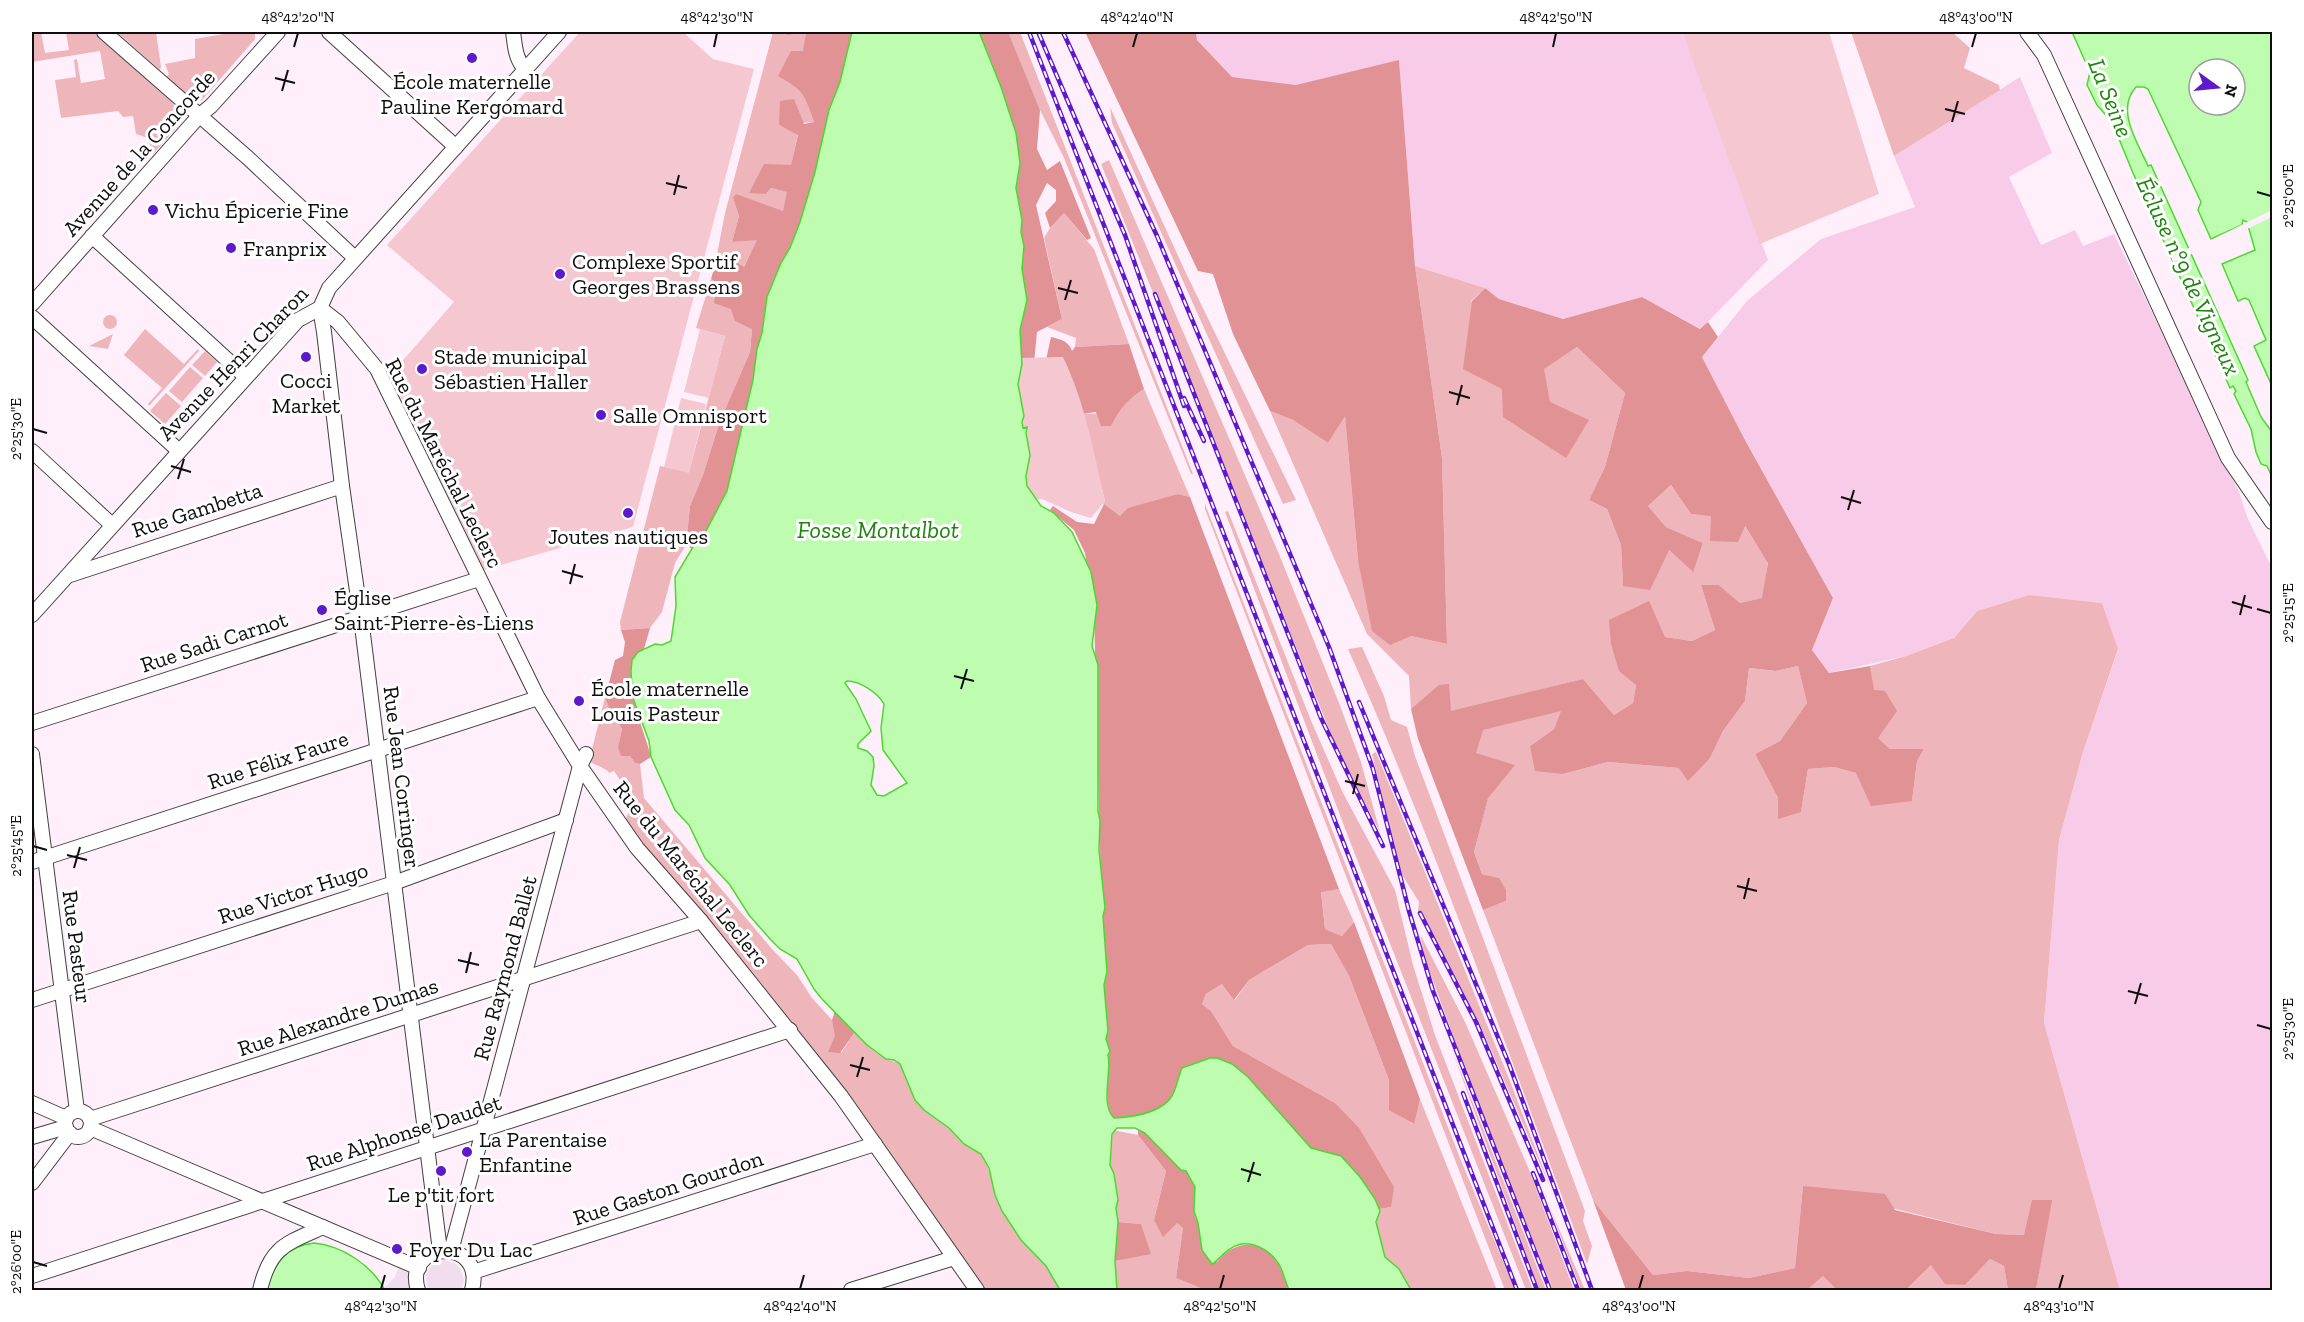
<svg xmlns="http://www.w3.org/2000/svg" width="2304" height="1322" font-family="'Zilla Slab',serif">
  <rect width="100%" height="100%" fill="#ffeffb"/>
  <g fill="#f8cce9">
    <polygon points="1196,32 1682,32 1768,260 1701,329 1642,297 1563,319 1499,299 1485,288 1415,266 1399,61 1296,85 1232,77 1197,40"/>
    <polygon points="2020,77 2052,153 2009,177 2041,245 2075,230 2083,246 2114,234 2239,492 2248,519 2272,568 2272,1290 2120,1290 2044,1023 2059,840 2083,752 2118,650 2102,603 2029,595 1977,611 1954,638 1906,656 1829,673 1812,650 1833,598 1746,442 1702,357 1747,301 1821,239 1915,207 1894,156"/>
  </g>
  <g fill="#eeb5ba">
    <polygon points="32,32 41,32 45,53 69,50 66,32 94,32 172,102 183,120 153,154 148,138 136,134 133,116 123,117 118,111 61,118 55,80 76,77 74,60 77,59 81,83 105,79 100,51 32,62"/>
    <polygon points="117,32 156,32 161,67 160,70"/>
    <polygon points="235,32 255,32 255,39 202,100 197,102 192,100 166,77 169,74 165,64 195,58 195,39"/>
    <polygon points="773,32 788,32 788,35 806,33 801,89 806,99 814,122 779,125 798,134 791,166 749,192 766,194 771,188 788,192 783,211 733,198 739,216 732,242 758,239 743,268 725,255 715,265 725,213"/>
    <polygon points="1007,32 1020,32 1193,474 1191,474 1064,158 1040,110"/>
    <polygon points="1851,32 1952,32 1970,48 1964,68 1999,85 2000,90 1894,156"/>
    <polygon points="1110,107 1185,271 1296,500 1283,504 1112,123"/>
    <polygon points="1109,160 1279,554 1339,703 1361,762 1380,832 1342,761 1101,164"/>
    <polygon points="1064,213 1094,249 1129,344 1075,347 1076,338 1047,327 1062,319 1044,238 1050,228"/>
    <polygon points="1415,266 1485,288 1471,301 1550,402 1543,369 1577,347 1625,393 1605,467 1589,500 1607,509 1621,545 1623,586 1669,550 1692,571 1703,543 1666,527 1648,506 1671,485 1691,514 1711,515 1744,525 1768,562 1763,598 1740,603 1719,585 1701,585 1715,630 1692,641 1665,637 1636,685 1633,703 1614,715 1583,679 1451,712 1420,702 1411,709 1409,676 1367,634 1270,411 1293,420 1328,443 1345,415 1358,560 1411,636 1447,644 1442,458"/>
    <polygon points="711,279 717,283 732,309 752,329 750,352 720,421 703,475 690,506 686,545 675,563 662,612 650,628 621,630 620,622 660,466 689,472 725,336 696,328"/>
    <circle cx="110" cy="322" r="7"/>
    <polygon points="145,329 184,364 198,349 199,351 149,406 148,404 162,388 124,355"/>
    <polygon points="113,334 108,349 89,346"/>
    <polygon points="205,351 217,362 205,376 192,365"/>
    <polygon points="190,367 203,378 182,402 169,391"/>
    <polygon points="1144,389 1190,497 1178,494 1120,516 1103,504 1105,501 1083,414 1117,413 1130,398"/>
    <polygon points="166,393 181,406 165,424 150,411"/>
    <polygon points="1205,504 1462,1163 1515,1290 1505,1290 1205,509"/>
    <polygon points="1228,511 1312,723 1342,791 1395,890 1413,965 1435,1035 1533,1290 1526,1290 1349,839 1225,512"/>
    <polygon points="2029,595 2102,603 2118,649 2083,752 2059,840 2044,1023 2120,1290 2036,1290 2051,1200 2024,1235 1996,1234 1803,1186 1795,1268 1749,1278 1687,1271 1653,1275 1593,1200 1483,910 1506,901 1499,878 1482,874 1474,852 1488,797 1514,765 1475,753 1482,730 1562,710 1554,729 1530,746 1563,774 1608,762 1679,768 1710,758 1723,731 1745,701 1749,668 1776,671 1798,666 1807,703 1780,741 1755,754 1778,798 1801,812 1808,769 1834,767 1856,773 1912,801 1917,761 1924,749 1890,749 1878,738 1870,666 1906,656 1954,638 1977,611"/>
    <path d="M1362,647L1384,696L1391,720L1407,727L1415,756L1585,1211L1583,1221L1592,1246L1587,1264C1510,1058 1437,849 1348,649Z"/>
    <path d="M605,698L611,712L622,729L618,747L630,756L635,763L640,764L644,798L772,949L797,975L812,998L832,1020L841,1053L855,1032C864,1042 874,1053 886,1059C891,1061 895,1061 900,1064L918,1104L949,1128L964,1144L981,1154L985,1159L1002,1211L1021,1240L1046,1266L1060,1290H984L781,1012L624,822L628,814V804L635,802L614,771L609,773C605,767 596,766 589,761Z"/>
    <polygon points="1376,752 1510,1081 1551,1189 1485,1036 1418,911 1419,902 1401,873 1372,754"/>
    <polygon points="1339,889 1354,922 1342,936 1325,929 1321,891"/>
    <polygon points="1420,934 1466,1024 1528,1167 1574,1290 1553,1290 1479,1107 1425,959"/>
    <polygon points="1331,944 1349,976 1389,1080 1389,1109 1413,1124 1420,1099 1497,1290 1411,1290 1393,1264 1385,1257 1376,1222 1379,1209 1391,1207 1335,1103 1233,1046 1211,1011 1202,1004 1206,994 1222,984 1235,1000 1249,980 1308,945"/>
    <polygon points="1451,1047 1546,1290 1539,1290"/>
    <polygon points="1113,1130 1138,1135 1166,1171 1154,1220 1177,1223 1183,1228 1176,1278 1205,1290 1117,1290 1115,1261 1150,1253 1141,1224 1118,1222 1116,1208 1118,1200 1114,1174 1110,1165"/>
    <polygon points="1548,1203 1585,1290 1581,1290"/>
    <polygon points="1990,1259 2004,1266 2008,1290 1906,1290 1931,1265 1965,1285"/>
    <polygon points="1823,1276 1837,1290 1807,1290"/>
  </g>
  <g fill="#e09294">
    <path d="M788,32H852L840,82L829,110L815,172L800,223L790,248L781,263L767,297L762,333L757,349L753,380L727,491L705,533L692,549L686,545L690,506L703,475L720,421L750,352L752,329L735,321L731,309L714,303L717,283L711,279L715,265L724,255L744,267L757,240L732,242L739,216L733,198L736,194L783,211L787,192L771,188L766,194L749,193L764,164L791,165L798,135L779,125L780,101L794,99L804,124L814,122C804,93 804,91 778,76L791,51H803L806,33L787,35Z"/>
    <polygon points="979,32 1008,32 1040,110 1037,149 1047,170 1060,161 1091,238 1087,240 1064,213 1050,228 1045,213 1056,201 1056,190 1047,183 1036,205 1062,319 1037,332 1033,373 1019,372 1021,352 1020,330 1027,300 1022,269 1024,246 1021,232 1022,220 1016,188 1020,163 1016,133"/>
    <polygon points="1085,32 1196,32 1197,40 1232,77 1296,85 1399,60 1415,266 1442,458 1447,644 1411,636 1390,645 1372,631 1358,560 1345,416 1328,443 1293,420 1270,411 1233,334 1213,274 1198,271"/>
    <polygon points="1485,288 1499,299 1563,319 1642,297 1700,329 1708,322 1718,337 1702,357 1746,442 1833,598 1812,650 1829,673 1870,666 1874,690 1885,691 1897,711 1878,738 1890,749 1924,749 1917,761 1912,801 1871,806 1856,773 1834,767 1808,769 1801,812 1778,819 1778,798 1755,754 1780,741 1807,703 1798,666 1776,671 1749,668 1745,701 1723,731 1710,758 1688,781 1679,768 1608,762 1563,774 1535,771 1530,746 1554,729 1561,711 1483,730 1476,753 1515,765 1488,798 1474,852 1482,874 1499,878 1506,890 1506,901 1483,910 1418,739 1411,709 1439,685 1449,684 1451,711 1583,679 1614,715 1633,703 1636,685 1619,671 1611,644 1609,620 1649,601 1665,637 1692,641 1715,630 1701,585 1719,585 1740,603 1762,598 1768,563 1745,526 1738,542 1710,541 1711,516 1691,514 1671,485 1648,506 1666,527 1703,543 1693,572 1669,550 1650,590 1623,586 1621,545 1607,509 1589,500 1605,467 1625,393 1577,347 1544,369 1550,402 1589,420 1566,458 1503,417 1502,389 1463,369 1472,301"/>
    <path d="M1051,337C1060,339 1069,341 1072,351L1075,347L1129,344L1144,389C1128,399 1119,409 1111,426H1101L1096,412L1083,414L1061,357L1055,358L1044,369Z"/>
    <path d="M1178,494L1190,497L1339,889L1321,892L1325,929L1342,936L1354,922L1420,1099L1414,1124L1389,1110V1080L1349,976L1331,944L1308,945L1249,980L1234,1000L1222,984L1206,994L1202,1004L1211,1011L1233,1046L1335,1103L1359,1128L1394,1187L1391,1207L1379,1209L1370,1191L1341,1156L1311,1148L1240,1070L1217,1058H1209L1182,1068C1178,1077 1177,1087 1172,1096C1161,1114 1132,1117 1114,1118L1109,1114L1106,1084L1094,611L1085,553L1074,530L1050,510L1053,506L1077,522L1094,524L1104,504L1120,516L1128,508Z"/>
    <path d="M650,628L644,649C613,666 646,732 651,757L640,764L635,763L630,756H621L618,747L622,729L611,712L605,698L615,660L623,656L625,642L621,630Z"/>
    <polygon points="835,1011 855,1032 840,1053 828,1052 835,1036 832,1020"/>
    <path d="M1138,1127L1158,1142L1193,1175L1197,1191L1195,1216L1198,1223L1202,1250L1217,1262C1237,1237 1266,1239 1281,1269C1284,1276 1286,1283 1289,1290H1205L1176,1278L1183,1228L1177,1223L1163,1237L1154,1220L1166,1171L1138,1135Z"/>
    <polygon points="1803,1186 1885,1194 1895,1210 1996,1234 2024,1235 2032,1200 2052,1200 2036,1290 2008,1290 2004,1266 1990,1259 1965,1285 1945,1284 1931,1265 1906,1290 1837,1290 1823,1276 1807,1290 1626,1290 1593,1200 1653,1275 1687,1271 1749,1278 1795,1268"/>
    <polygon points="1118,1222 1141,1224 1151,1254 1115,1261"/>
  </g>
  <g fill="#f4c7d1">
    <polygon points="580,32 683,32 713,59 754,69 633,527 484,570 390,375 454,302 387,245"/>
    <polygon points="1682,32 1829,32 1879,194 1760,244"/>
    <polygon points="700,329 725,336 709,398 684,392"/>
    <path d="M1063,357C1085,402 1094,453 1105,501L1091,518L1071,512L1042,499L1015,503L1017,358Z"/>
    <polygon points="681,398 706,404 689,473 664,467"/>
  </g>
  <g fill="#f0dded">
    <polygon points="444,1260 456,1264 460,1268 464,1280 461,1290 428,1289 426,1277 428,1270 432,1265"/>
    <polygon points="399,1265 408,1270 413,1290 387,1290 385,1287 395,1277"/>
  </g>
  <g fill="#befcaf" stroke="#4cd92f" stroke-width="1.5" fill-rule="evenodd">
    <path d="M852,32H979L1001,87L1016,133L1020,163L1016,188L1022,220L1021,232L1024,246L1022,269L1027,300L1020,330L1022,364L1018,384L1024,416L1022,422L1023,428L1027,427L1026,433L1030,455L1026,476L1027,486L1041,506L1054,513L1072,532L1091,572L1097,605L1092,646L1098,665V811L1100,820L1099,850L1105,908L1103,916L1107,972L1104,985L1108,1031L1106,1039L1110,1051L1108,1055C1112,1071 1100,1105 1114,1118C1132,1117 1161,1114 1172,1096C1177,1087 1178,1077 1182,1068L1210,1058H1217L1232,1064L1248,1077L1311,1148L1341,1156L1360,1177L1375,1199L1380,1211L1376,1222L1385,1257L1399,1269L1411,1290H1289C1286,1283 1284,1276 1281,1268C1272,1250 1249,1236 1230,1249C1223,1253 1219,1260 1212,1264L1202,1250L1198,1223L1194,1211L1195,1187L1186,1171L1181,1170L1145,1133L1135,1128H1117L1112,1134L1110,1165L1114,1174L1118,1200L1116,1208L1118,1222L1115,1261L1117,1290H1060L1046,1266L1021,1240L1002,1211L995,1195L989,1168L981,1154L964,1144L949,1128L924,1110L915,1100L900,1064L894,1060L886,1059L867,1045L822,999L814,989L797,959L780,949L771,940L749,915L730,885L705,858L689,825L675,810L651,757L649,741L633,698L631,672L632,660L638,652L655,644L662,645L671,641L676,606L675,577L696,542L705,533L727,491L753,380L757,349L762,333L767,297L781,263L790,248L800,222L815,172L829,110L840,82ZM847,681C860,681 878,693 884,704L881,728L883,750L907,783L884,796L877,795L871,785L874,766L873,757L867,751L858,748V744L871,731L856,699L845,683Z"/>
    <path d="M2072,32H2272V386L2254,346L2266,340L2249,300L2245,298L2238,301L2222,264L2255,250L2247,222L2243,220L2242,225L2211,239L2198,210L2201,202L2148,89L2144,87H2136C2115,110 2138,143 2148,166L2151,165L2248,380L2246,382L2261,417L2272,432V477L2267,466L2261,464L2256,452L2251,429L2234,394L2236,391L2233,386L2230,388L2133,173L2112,122L2097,105L2087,85L2090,72ZM2199,69H2235V105H2199Z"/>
    <path d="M314,1243C343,1246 371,1265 385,1290H267C273,1264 286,1246 314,1243Z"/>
  </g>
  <g fill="#ffeffb">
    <polygon points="2272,210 2272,217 2247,229 2245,224 2243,228 2213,242 2209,241"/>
    <polygon points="2191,247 2194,253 2173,262 2171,257"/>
  </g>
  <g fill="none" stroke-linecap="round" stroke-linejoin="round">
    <defs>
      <g id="minor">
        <polyline points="104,32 248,158 355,258"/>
        <polyline points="329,32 456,147"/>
        <path d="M513,32C515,45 515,59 525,69"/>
        <polyline points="2027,32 2044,55 2228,458 2272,522"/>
        <polyline points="92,236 245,376"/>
        <polyline points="32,304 200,115 211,106 278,32"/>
        <polyline points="320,308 338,322 377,369 538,698 580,766 637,848 701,921 841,1096 977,1290"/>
        <polyline points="320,308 324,332 342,486 362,626 440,1251"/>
        <polyline points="32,317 178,450"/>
        <polyline points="32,451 112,525"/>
        <polyline points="70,575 342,486"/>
        <polyline points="32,615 298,320 320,308 329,288 559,32"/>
        <polyline points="32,723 479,579"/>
        <polyline points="32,754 77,1111"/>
        <polyline points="32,862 538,698"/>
        <polyline points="32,1000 394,883 566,820"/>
        <polyline points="32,1103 66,1118"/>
        <circle cx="78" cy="1124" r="13"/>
        <polyline points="90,1119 701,921"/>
        <polyline points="90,1128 419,1268"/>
        <polyline points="32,1137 66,1127"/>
        <polyline points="32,1183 70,1133"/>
        <polyline points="451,1251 580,766 586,754"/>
        <polyline points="473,1272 875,1144"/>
        <polyline points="32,1276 790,1030"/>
        <path d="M260,1290C270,1247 285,1244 323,1227"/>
        <path d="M418,1290C402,1241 486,1236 472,1290"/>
        <polyline points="851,1290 954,1258"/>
      </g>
    </defs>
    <use href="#minor" stroke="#414141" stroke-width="16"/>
    <use href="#minor" stroke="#fff" stroke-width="14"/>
    <defs>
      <g id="rail">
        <polyline points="1029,32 1517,1290"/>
        <polyline points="1063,32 1157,236 1329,647 1373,769 1409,911 1433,991 1550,1290"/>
        <polyline points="1039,34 1125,235 1184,406"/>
        <polyline points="1155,294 1321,718 1383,846"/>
        <polyline points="1184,398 1204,441"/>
        <polyline points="1359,702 1509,1064 1592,1290"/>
        <polyline points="1420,913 1476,1022 1543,1180"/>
        <polyline points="1463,1093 1537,1290"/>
        <polyline points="1533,1173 1578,1290"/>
      </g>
    </defs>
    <use href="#rail" stroke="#5d19cb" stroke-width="4.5"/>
    <use href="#rail" stroke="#fff" stroke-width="2" stroke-dasharray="7" stroke-linecap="butt"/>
  </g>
  <path fill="none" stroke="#0e0e0e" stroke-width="2" d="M294,47L298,33M714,47L717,33M1133,47L1137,33M1553,47L1556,33M1972,47L1976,33M275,78L295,83M282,91L288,70M1945,109L1965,114M1952,122L1958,101M666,183L687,188M2257,192L2271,196M674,195L679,175M1058,288L1078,293M1065,300L1071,280M1449,392L1470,398M1457,405L1462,385M33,429L47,433M171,466L191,472M178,479L184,459M1841,497L1861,503M1848,510L1854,490M562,571L583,577M570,584L575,564M2232,602L2252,608M2257,609L2271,613M2240,615L2245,595M954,676L974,681M961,689L967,669M1345,781L1365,786M1353,794L1358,774M33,846L47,850M67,855L87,860M74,868L80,847M1737,886L1757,891M1744,899L1749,878M458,960L479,965M466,973L471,952M2128,991L2148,996M2135,1004L2141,983M2257,1025L2271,1029M850,1065L870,1070M857,1077L863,1057M1241,1169L1261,1175M1248,1182L1254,1162M33,1262L47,1266M381,1289L385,1275M800,1289L804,1275M1220,1289L1224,1275M1639,1289L1643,1275M2059,1289L2063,1275"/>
  <g fill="#5d19cb" stroke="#fff" stroke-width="2">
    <circle cx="472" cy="58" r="6"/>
    <circle cx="153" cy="210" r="6"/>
    <circle cx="231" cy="248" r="6"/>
    <circle cx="560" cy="274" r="6"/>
    <circle cx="306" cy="357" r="6"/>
    <circle cx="422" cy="369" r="6"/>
    <circle cx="601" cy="415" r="6"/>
    <circle cx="628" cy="513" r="6"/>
    <circle cx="322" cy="610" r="6"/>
    <circle cx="579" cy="701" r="6"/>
    <circle cx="467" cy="1152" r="6"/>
    <circle cx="441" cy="1171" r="6"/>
    <circle cx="397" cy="1249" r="6"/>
  </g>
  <g text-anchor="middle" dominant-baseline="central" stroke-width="6" stroke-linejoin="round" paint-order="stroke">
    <g font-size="22" fill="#0e0e0e" stroke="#fff" text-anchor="start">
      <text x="472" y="81" text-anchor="middle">École maternelle<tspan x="472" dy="25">Pauline Kergomard</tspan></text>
      <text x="165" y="210">Vichu Épicerie Fine</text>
      <text x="243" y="248">Franprix</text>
      <text x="572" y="261">Complexe Sportif<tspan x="572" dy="25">Georges Brassens</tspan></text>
      <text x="434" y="356">Stade municipal<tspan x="434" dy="25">Sébastien Haller</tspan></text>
      <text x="306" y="380" text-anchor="middle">Cocci<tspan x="306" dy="25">Market</tspan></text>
      <text x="613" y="415">Salle Omnisport</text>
      <text x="628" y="536" text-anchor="middle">Joutes nautiques</text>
      <text x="334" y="597">Église<tspan x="334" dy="25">Saint-Pierre-ès-Liens</tspan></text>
      <text x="591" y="688">École maternelle<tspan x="591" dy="25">Louis Pasteur</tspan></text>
      <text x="479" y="1139">La Parentaise<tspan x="479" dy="25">Enfantine</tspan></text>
      <text x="441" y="1194" text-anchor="middle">Le p'tit fort</text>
      <text x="409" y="1249">Foyer Du Lac</text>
    </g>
    <g font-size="22" fill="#0e0e0e" stroke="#fff">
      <text transform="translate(139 153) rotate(-48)">Avenue de la Concorde</text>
      <text transform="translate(233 363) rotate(-46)">Avenue Henri Charon</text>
      <text transform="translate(444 463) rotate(63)">Rue du Maréchal Leclerc</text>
      <text transform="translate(197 510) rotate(-18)">Rue Gambetta</text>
      <text transform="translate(214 642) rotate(-18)">Rue Sadi Carnot</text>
      <text transform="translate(278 760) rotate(-18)">Rue Félix Faure</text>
      <text transform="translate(402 777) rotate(83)">Rue Jean Corringer</text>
      <text transform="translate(691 874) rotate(51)">Rue du Maréchal Leclerc</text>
      <text transform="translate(293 893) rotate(-18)">Rue Victor Hugo</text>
      <text transform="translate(77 947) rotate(83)">Rue Pasteur</text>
      <text transform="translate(505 968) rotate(-75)">Rue Raymond Ballet</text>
      <text transform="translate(338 1017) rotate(-18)">Rue Alexandre Dumas</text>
      <text transform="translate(404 1133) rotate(-18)">Rue Alphonse Daudet</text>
      <text transform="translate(668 1188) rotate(-18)">Rue Gaston Gourdon</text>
    </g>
    <g font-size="24" font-style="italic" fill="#1d850c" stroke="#fff">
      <text transform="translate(2111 98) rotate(68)">La Seine</text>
      <text transform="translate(2189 276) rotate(65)">Écluse n°9 de Vigneux</text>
      <text x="878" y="529">Fosse Montalbot</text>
    </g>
  </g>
  <rect width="2304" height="1322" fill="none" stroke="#ffffff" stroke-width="66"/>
  <g transform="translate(2217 87) rotate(105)"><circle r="28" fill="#ffffff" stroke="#9f9f9f" stroke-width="1.5"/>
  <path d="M0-4.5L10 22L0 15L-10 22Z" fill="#5d19cb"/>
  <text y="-9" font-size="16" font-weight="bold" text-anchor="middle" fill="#0e0e0e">N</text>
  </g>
  <rect x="33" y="33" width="2238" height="1256" fill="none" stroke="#0e0e0e" stroke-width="2"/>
  <g font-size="15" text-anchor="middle" fill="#0e0e0e">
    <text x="298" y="22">48°42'20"N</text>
    <text x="717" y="22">48°42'30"N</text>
    <text x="1137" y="22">48°42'40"N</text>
    <text x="1556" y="22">48°42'50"N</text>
    <text x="1976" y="22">48°43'00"N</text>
    <text transform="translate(2288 196) rotate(-90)" y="5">2°25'00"E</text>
    <text transform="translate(16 429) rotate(-90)" y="5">2°25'30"E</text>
    <text transform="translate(2288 613) rotate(-90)" y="5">2°25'15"E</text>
    <text transform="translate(16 846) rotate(-90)" y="5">2°25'45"E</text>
    <text transform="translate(2288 1029) rotate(-90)" y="5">2°25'30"E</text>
    <text transform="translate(16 1262) rotate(-90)" y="5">2°26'00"E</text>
    <text x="381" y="1311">48°42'30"N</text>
    <text x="800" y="1311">48°42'40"N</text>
    <text x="1220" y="1311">48°42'50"N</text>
    <text x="1639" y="1311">48°43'00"N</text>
    <text x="2059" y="1311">48°43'10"N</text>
  </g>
</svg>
